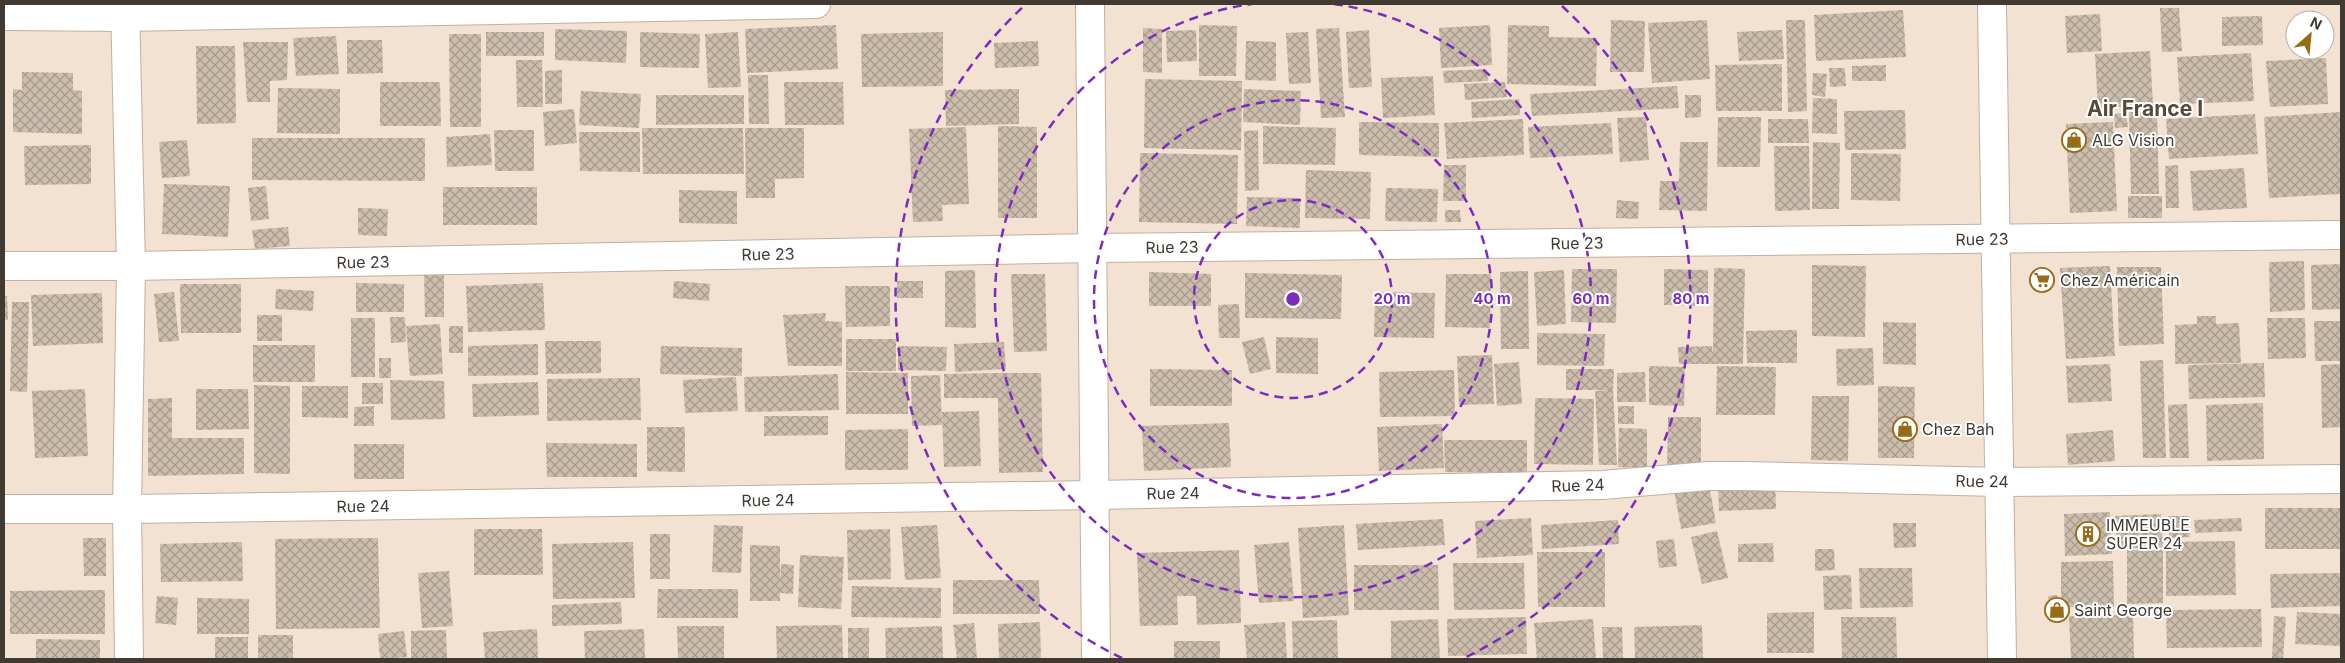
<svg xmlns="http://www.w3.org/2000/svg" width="2345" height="663" font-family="Inter,sans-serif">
  <defs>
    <pattern id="building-cross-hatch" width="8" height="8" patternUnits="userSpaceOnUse" patternTransform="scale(1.25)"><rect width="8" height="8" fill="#ccbdac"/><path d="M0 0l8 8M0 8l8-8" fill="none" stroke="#a79b8d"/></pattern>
  </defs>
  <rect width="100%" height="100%" fill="#f3e1d1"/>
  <g fill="url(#building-cross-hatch)">
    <polygon points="2160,8 2179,8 2182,51 2162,52"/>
    <polygon points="1903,10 1906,57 1816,61 1814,15"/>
    <polygon points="2100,14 2102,51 2067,53 2065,16"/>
    <polygon points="2262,16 2263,45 2222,46 2222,17"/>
    <polygon points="1611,20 1645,21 1644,72 1610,72"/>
    <polygon points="1707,20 1710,79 1652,83 1648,23"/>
    <polygon points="1786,20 1805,20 1807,111 1788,112"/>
    <polygon points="836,25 838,69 747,73 745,29"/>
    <polygon points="1199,25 1237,26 1236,76 1199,76"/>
    <polygon points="1490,25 1492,65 1441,68 1439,28"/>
    <polygon points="1508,25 1549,26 1549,37 1597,38 1596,86 1507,84"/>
    <polygon points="1143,28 1162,29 1162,73 1143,72"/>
    <polygon points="1339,28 1345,117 1321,118 1316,29"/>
    <polygon points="555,29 627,31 626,63 555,60"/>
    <polygon points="1196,30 1197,61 1167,62 1166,31"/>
    <polygon points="1369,30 1372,87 1349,88 1346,32"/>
    <polygon points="1782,30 1784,59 1739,61 1737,32"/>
    <rect x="486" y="32" width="58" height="24"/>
    <polygon points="640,32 700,34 699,68 640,67"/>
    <polygon points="738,32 741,87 708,88 705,34"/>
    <polygon points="943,32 943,86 862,87 861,34"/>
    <polygon points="1308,32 1311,83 1289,84 1286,33"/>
    <polygon points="449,34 481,34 481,127 450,127"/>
    <polygon points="336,36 339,74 296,76 293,38"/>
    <polygon points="347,40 382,40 383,73 347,74"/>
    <polygon points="1038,41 1039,66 995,68 994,43"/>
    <polygon points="1246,41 1276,42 1276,81 1245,80"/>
    <polygon points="243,42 288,42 287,80 270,81 270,102 247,102"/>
    <polygon points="196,46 235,46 236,123 197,124"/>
    <polygon points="2150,51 2153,105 2098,108 2095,54"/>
    <polygon points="2251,53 2254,101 2180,104 2177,57"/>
    <polygon points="2326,58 2328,104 2270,107 2266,61"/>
    <polygon points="516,60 542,60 543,107 517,107"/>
    <polygon points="1782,64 1782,111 1716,111 1715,65"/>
    <polygon points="1886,65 1886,81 1852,81 1852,66"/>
    <polygon points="1829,68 1845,68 1846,86 1830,87"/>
    <polygon points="1487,69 1488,81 1444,83 1443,71"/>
    <polygon points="562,70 562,104 545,104 545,71"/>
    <polygon points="22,72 73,73 73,90 82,91 82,134 13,132 13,89 22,90"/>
    <polygon points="1813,73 1827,74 1825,97 1812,95"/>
    <polygon points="748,75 768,75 769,124 749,124"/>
    <polygon points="1433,76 1435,115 1383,118 1381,78"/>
    <polygon points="1145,79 1242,81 1241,150 1144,148"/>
    <polygon points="380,82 440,82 441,126 380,126"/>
    <polygon points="784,82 843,82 844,125 785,125"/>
    <polygon points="1505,82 1507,97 1465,100 1464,84"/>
    <polygon points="1677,86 1679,108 1532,116 1530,94"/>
    <polygon points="278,88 340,89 340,134 277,133"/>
    <polygon points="1019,89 1019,124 946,126 945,90"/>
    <polygon points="1244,89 1301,91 1300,125 1243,122"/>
    <polygon points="581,91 641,94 639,128 579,125"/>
    <polygon points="656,95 744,95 744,124 656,125"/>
    <polygon points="1685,95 1701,95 1701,117 1685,118"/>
    <polygon points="1813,98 1837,99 1837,134 1812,133"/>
    <polygon points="1519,99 1520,115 1472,118 1471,102"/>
    <polygon points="574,109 577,143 545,146 543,112"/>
    <polygon points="1905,110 1906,149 1845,150 1844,111"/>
    <polygon points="2129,112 2157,112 2159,194 2131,194"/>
    <polygon points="2341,112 2341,194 2269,198 2264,117"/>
    <polygon points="2126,113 2128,127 2115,128 2114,114"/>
    <polygon points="2255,114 2258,154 2169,159 2166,119"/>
    <polygon points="1646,117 1649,160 1620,162 1617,118"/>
    <polygon points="1718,117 1761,117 1760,167 1717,167"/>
    <polygon points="1523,119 1524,155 1447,159 1444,123"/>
    <polygon points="1768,119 1808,119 1809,143 1768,143"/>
    <polygon points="1359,122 1439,123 1439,157 1359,155"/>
    <polygon points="2113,122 2117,211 2070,213 2066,124"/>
    <polygon points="1611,123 1613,154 1530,158 1528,127"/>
    <polygon points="998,126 1037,127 1037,218 998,218"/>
    <polygon points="1263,126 1336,128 1335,165 1263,164"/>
    <polygon points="966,127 969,204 942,205 943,221 913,222 909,129"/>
    <polygon points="642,128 743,128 744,174 643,174"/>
    <polygon points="745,128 804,128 804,178 775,179 775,198 746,198"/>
    <polygon points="494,130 534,130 534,171 495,171"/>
    <polygon points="1258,130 1259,190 1245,191 1244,131"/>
    <polygon points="579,132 640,132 640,172 580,171"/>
    <polygon points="490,134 492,165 447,167 446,137"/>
    <polygon points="252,138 425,138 425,181 252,180"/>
    <polygon points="187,140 190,176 162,178 159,142"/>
    <polygon points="1680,142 1708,142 1707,211 1659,210 1660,181 1679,181"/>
    <polygon points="1813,142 1840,143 1839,209 1812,209"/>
    <polygon points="91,145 91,184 25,185 24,146"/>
    <polygon points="1774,146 1809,146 1810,210 1775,211"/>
    <polygon points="1140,153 1238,155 1237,224 1139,222"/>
    <polygon points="1851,153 1901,154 1900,201 1851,200"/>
    <polygon points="1444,165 1466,165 1466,201 1443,201"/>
    <polygon points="2178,165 2179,208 2166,208 2165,166"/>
    <polygon points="2244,168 2247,208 2193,211 2190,171"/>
    <polygon points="1306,170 1371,172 1370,219 1305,218"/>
    <polygon points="164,184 230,186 228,237 162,234"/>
    <polygon points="266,186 269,219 251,221 248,188"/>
    <rect x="443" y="187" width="94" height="38"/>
    <polygon points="1386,188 1438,189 1437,222 1385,221"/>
    <polygon points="679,190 737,191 737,224 679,223"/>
    <rect x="2128" y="196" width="34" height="22"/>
    <polygon points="1247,197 1300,198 1300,228 1246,226"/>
    <polygon points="1617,200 1639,202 1638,219 1616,218"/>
    <polygon points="358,208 388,209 387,236 358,235"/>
    <polygon points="1445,210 1460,210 1461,222 1445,222"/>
    <polygon points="288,227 290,246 255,249 252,230"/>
    <polygon points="2304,261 2305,310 2270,312 2269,262"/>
    <polygon points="2341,264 2341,309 2312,310 2311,265"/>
    <polygon points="1812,265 1866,266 1865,337 1812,336"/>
    <polygon points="2110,266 2115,356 2066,359 2060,268"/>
    <polygon points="2117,267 2161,267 2164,344 2119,346"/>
    <polygon points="1714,268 1745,269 1743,364 1679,364 1678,347 1712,346 1713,354"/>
    <polygon points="1572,269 1617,269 1616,323 1571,322"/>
    <polygon points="1664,269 1708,270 1708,306 1664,305"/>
    <polygon points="975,270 976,328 945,327 945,271"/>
    <polygon points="1564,270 1566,324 1537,326 1534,272"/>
    <polygon points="1528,271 1529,349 1501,349 1500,272"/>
    <polygon points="1149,272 1211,274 1211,306 1149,306"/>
    <polygon points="1245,273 1342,275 1341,319 1245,318"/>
    <polygon points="444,274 444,317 425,317 424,275"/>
    <polygon points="1011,274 1045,274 1047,351 1014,352"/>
    <polygon points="1446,274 1491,274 1490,328 1445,327"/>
    <polygon points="674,281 710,284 709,301 673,298"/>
    <rect x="897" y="281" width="26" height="17"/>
    <polygon points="356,283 404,284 404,312 356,312"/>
    <polygon points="543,283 545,330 468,332 466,286"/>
    <polygon points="180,284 241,284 241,333 181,333"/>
    <polygon points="845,286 890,286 890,326 846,327"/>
    <polygon points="276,289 314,291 313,311 275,309"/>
    <polygon points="174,292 179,341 159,342 154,294"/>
    <polygon points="1375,292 1435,293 1434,338 1374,337"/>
    <polygon points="102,293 103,343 33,346 31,295"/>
    <polygon points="4,296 7,296 8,320 4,320"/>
    <polygon points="12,302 29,302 27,392 10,391"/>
    <polygon points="1239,304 1240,338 1219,338 1218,305"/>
    <polygon points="826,313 825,321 842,322 842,366 788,366 783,315"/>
    <rect x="257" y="315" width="25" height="26"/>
    <polygon points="2197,316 2216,316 2216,324 2239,323 2241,363 2175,364 2175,325 2197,324"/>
    <polygon points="390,317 405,317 406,342 391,343"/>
    <rect x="351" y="318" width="24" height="59"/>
    <polygon points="2267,318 2305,318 2306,358 2268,359"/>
    <polygon points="2314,321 2341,321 2341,361 2315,361"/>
    <polygon points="1883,322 1916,323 1916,365 1883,364"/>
    <polygon points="440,324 443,374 410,376 406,326"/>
    <rect x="449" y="326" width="14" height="27"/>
    <polygon points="1797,330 1797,363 1747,363 1746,331"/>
    <polygon points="1537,333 1605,334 1604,366 1537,365"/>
    <polygon points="1264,337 1271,369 1250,374 1242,342"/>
    <polygon points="1276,337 1318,338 1318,374 1276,373"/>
    <rect x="846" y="339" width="50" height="32"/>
    <polygon points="545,341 601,341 601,373 546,374"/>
    <polygon points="1004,342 1006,369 955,372 954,344"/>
    <polygon points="538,344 538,375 468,376 468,346"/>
    <rect x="253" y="345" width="62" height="37"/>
    <polygon points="661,346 742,348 742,376 660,374"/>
    <polygon points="898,346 947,347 946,371 898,370"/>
    <polygon points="1873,348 1874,385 1837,386 1836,349"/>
    <polygon points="1492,355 1494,404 1459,405 1457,356"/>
    <rect x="379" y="358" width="12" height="20"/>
    <polygon points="2163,360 2166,458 2143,458 2140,361"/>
    <polygon points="1519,362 1522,404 1497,406 1494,364"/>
    <polygon points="2264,363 2265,397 2189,399 2188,365"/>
    <polygon points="2110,364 2112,401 2068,403 2066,366"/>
    <polygon points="2341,364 2341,427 2322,428 2321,365"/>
    <polygon points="1649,366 1685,367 1684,406 1649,405"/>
    <polygon points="1717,366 1776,367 1775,415 1716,415"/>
    <polygon points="1150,369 1232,370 1232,406 1150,406"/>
    <polygon points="1566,369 1614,369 1613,390 1617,465 1599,465 1595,391 1609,390 1566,390"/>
    <polygon points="1454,370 1455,416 1380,417 1379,372"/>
    <polygon points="846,372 908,373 908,414 846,414"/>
    <polygon points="1645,372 1646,402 1617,402 1617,373"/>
    <polygon points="998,373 1041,373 1043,472 999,473 998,398 944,398 944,374"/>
    <polygon points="838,374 839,410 745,412 744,377"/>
    <polygon points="940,375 942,425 912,426 911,376"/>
    <polygon points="736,377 738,411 685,413 683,380"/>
    <polygon points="640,378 641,420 547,421 547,379"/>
    <polygon points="390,380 444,381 445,419 391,420"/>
    <polygon points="538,382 539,415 473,417 472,384"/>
    <rect x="362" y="383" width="21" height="21"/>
    <polygon points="254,385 290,386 290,474 254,473"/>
    <polygon points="302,386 348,386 348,418 302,417"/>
    <polygon points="1878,386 1915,387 1914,458 1878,458"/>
    <polygon points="85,389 88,456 35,458 32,391"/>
    <polygon points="196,389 248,389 249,429 196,430"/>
    <polygon points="1812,396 1849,396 1848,461 1811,460"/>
    <polygon points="172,398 172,438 244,438 244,474 148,476 148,399"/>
    <polygon points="1535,398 1594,399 1593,465 1534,464"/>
    <polygon points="2263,403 2264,459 2207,461 2206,405"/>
    <polygon points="2187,404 2189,458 2170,458 2168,405"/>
    <polygon points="374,406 374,426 354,426 354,407"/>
    <rect x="1618" y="406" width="16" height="18"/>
    <polygon points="979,411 981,466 944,467 942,412"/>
    <polygon points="764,416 828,416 828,435 764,436"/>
    <polygon points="1668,417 1701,417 1701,470 1667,469"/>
    <polygon points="1229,423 1231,467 1144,471 1142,426"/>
    <polygon points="1442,424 1444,468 1379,471 1377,427"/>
    <polygon points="647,427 685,427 685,472 647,471"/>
    <polygon points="1619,428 1647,429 1647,468 1618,467"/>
    <polygon points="908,429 908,470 845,470 845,430"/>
    <polygon points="2113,430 2115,461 2068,465 2066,434"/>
    <polygon points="1444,440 1527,440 1527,473 1445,472"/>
    <polygon points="546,443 637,444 637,477 547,477"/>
    <rect x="354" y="444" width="50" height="35"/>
    <polygon points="1708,479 1716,523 1681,529 1673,484"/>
    <polygon points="1775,479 1776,509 1719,511 1718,481"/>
    <rect x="2265" y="508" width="76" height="41"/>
    <polygon points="2110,512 2112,554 2065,556 2064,514"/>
    <polygon points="2161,514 2163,547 2117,549 2115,516"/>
    <polygon points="2168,516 2189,516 2190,537 2169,538"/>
    <polygon points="1531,518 1533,555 1477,558 1475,521"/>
    <polygon points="2241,518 2242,531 2195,533 2194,520"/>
    <polygon points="1443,519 1445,545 1358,550 1356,524"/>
    <polygon points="1618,520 1619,544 1542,549 1541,525"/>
    <polygon points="1893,523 1916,523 1916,547 1894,548"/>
    <polygon points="714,525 743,526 741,573 712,572"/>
    <polygon points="937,525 941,578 905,580 901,527"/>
    <polygon points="1344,525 1349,615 1303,618 1298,528"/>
    <polygon points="474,529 542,529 543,575 474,575"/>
    <polygon points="890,529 891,579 848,580 847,530"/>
    <polygon points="1717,531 1728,578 1702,584 1691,537"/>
    <rect x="650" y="534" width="20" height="45"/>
    <polygon points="83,538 106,538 106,576 84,576"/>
    <polygon points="378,538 380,628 276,629 275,539"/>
    <polygon points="1674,539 1677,566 1659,568 1656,541"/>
    <polygon points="2235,541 2236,595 2166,596 2166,542"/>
    <polygon points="242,542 243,581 161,582 160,544"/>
    <polygon points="633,542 635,598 553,599 552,544"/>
    <polygon points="1289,542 1294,601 1259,603 1254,545"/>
    <polygon points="1773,543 1774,562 1738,562 1738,544"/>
    <polygon points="750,545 780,546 780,582 781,564 794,565 793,594 780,593 780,601 750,601"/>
    <polygon points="1815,549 1834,549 1835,570 1815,571"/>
    <polygon points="1239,550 1241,623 1197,625 1196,596 1177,596 1178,625 1140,626 1137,553"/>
    <polygon points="2127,550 2163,550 2163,603 2127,604"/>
    <polygon points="1537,552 1605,552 1605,607 1538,607"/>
    <polygon points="800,555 844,557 841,609 798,607"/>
    <polygon points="2113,561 2114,607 2061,607 2061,562"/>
    <polygon points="1453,563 1524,563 1525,609 1454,610"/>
    <polygon points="1354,565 1438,565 1439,610 1354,610"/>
    <polygon points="1859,568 1912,568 1913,607 1860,608"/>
    <polygon points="449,571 453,626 422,628 418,573"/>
    <polygon points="2341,573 2341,606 2271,608 2270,574"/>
    <polygon points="1851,575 1852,609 1824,610 1823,576"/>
    <polygon points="953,580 1039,580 1040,614 953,614"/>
    <polygon points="852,586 941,588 941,618 851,617"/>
    <polygon points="658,589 738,589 738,618 657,618"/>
    <polygon points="105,590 105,634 10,634 10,591"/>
    <polygon points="2057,595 2062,617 2052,619 2048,596"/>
    <polygon points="157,596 178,598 176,625 155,623"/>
    <polygon points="197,598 249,599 249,634 197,634"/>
    <polygon points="621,602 622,624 552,626 552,605"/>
    <polygon points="2261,609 2262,647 2167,648 2166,610"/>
    <polygon points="1814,612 1814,653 1767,653 1767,613"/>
    <polygon points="2297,612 2341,614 2341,646 2295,644"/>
    <polygon points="2133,615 2134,659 2071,659 2069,616"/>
    <polygon points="2274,616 2286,617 2283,659 2272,659"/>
    <polygon points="1526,617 1527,654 1448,656 1447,619"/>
    <polygon points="1841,617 1896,617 1897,659 1842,659"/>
    <polygon points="1438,619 1440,659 1391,659 1391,621"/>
    <polygon points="1593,619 1596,659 1537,659 1534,623"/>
    <polygon points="1337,620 1338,659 1293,659 1292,621"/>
    <polygon points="1040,622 1041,659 999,659 998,624"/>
    <polygon points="1285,622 1287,659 1247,659 1244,625"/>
    <polygon points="974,623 977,659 957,659 953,625"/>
    <polygon points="842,625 843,659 777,659 776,626"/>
    <polygon points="1702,625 1703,659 1635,659 1634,627"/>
    <polygon points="677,626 724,626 724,659 678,659"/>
    <polygon points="942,626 943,659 886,659 885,628"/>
    <polygon points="1602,627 1622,627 1623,659 1603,659"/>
    <rect x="848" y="628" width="21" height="31"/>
    <polygon points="537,629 538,659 485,659 483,632"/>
    <polygon points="644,629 645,659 585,659 584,631"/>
    <polygon points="446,630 447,659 411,659 411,631"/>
    <polygon points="404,631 407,657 380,659 378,634"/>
    <rect x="258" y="635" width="35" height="24"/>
    <rect x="215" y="637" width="33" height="22"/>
    <polygon points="36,639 100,640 100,659 36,659"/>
    <rect x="1174" y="641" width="46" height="18"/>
  </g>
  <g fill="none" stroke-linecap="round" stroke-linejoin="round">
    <defs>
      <g id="minor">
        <polyline points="125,4 131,266 127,509 129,659"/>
        <polyline points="1090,4 1096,659"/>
        <polyline points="4,16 125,17 816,4"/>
        <polyline points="4,266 131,266 1093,248 2341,235"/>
        <polyline points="4,509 127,509 1095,495 1603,485 1708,476 1743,476 1999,482 2341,479"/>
      </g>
      <polyline id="major" points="1992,4 2002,659"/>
    </defs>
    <use href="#minor" stroke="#c1b0a1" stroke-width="30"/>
    <use href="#major" stroke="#c1b0a1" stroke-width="30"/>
    <use href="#minor" stroke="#fff" stroke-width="28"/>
    <use href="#major" stroke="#fff" stroke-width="28"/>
  </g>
  <g fill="none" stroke="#7b2cbf" stroke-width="2.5" stroke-dasharray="9 6">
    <circle cx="1293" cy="299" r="99"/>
    <circle cx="1293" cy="299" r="199"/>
    <path d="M1334 4A298 298 0 1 1 1252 4"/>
    <path d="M1122 658A398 398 0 0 1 1024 6M1562 6A398 398 0 0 1 1464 658"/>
  </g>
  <defs>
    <symbol id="shop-ring" viewBox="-11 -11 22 22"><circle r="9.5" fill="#fff" stroke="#986b19" stroke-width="1.5"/><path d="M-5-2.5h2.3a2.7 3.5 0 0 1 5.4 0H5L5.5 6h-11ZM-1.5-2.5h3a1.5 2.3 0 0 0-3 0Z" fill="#986b19"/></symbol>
    <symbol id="supermarket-ring" viewBox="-11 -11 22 22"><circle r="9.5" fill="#fff" stroke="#986b19" stroke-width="1.5"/><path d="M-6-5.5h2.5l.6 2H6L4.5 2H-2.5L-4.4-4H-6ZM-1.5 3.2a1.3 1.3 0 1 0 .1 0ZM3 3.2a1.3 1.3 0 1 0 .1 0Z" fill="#986b19"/></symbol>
    <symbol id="building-ring" viewBox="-11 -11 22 22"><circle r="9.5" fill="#fff" stroke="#986b19" stroke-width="1.5"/><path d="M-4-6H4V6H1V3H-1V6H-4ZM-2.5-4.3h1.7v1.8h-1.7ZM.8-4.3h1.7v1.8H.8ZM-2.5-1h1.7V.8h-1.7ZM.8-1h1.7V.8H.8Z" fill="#986b19"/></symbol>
  </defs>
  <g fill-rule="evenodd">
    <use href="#shop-ring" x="2060" y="126" width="28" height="28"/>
    <use href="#supermarket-ring" x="2028" y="266" width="28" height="28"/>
    <use href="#shop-ring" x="1891" y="415" width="28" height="28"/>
    <use href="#building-ring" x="2074" y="520" width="28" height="28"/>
    <use href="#shop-ring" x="2043" y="596" width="28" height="28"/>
  </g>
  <g text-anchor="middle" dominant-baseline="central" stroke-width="4" stroke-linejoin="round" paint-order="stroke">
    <g font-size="16" fill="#413a33" stroke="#fff" text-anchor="start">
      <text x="2092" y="140">ALG Vision</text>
      <text x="2060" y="280">Chez Américain</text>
      <text x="1922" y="429">Chez Bah</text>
      <text x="2106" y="525">IMMEUBLE<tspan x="2106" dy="18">SUPER 24</tspan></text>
      <text x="2074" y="610">Saint George</text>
    </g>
    <g font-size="16" fill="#413a33" stroke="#fff">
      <text transform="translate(1982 239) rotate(-1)">Rue 23</text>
      <text transform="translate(1577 243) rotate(-1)">Rue 23</text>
      <text transform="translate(1172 247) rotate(-1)">Rue 23</text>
      <text transform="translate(768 254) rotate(-1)">Rue 23</text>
      <text transform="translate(363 262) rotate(-1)">Rue 23</text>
      <text transform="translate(1982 481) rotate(1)">Rue 24</text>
      <text transform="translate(1578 485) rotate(-2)">Rue 24</text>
      <text transform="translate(1173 493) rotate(-1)">Rue 24</text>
      <text transform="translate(768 500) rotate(-1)">Rue 24</text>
      <text transform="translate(363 506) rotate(-1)">Rue 24</text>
    </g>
    <g font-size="21" font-weight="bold" fill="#57493b" stroke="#fff">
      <text x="2145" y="108">Air France I</text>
    </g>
  </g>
  <circle cx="1293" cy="299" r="8" fill="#7b2cbf" stroke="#fff" stroke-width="2.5"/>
  <g font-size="15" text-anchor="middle" font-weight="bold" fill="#7b2cbf" stroke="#fff" stroke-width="4" stroke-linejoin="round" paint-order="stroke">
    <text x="1392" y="304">20 m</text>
    <text x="1492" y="304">40 m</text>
    <text x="1591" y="304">60 m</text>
    <text x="1691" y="304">80 m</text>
  </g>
  <rect width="2345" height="663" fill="none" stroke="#413a33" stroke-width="10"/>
  <g transform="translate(2310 35) rotate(27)"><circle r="24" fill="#ffffff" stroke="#b3b0ad"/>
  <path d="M0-4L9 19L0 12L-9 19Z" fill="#986b19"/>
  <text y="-8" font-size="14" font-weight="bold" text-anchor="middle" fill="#413a33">N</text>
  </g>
</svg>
